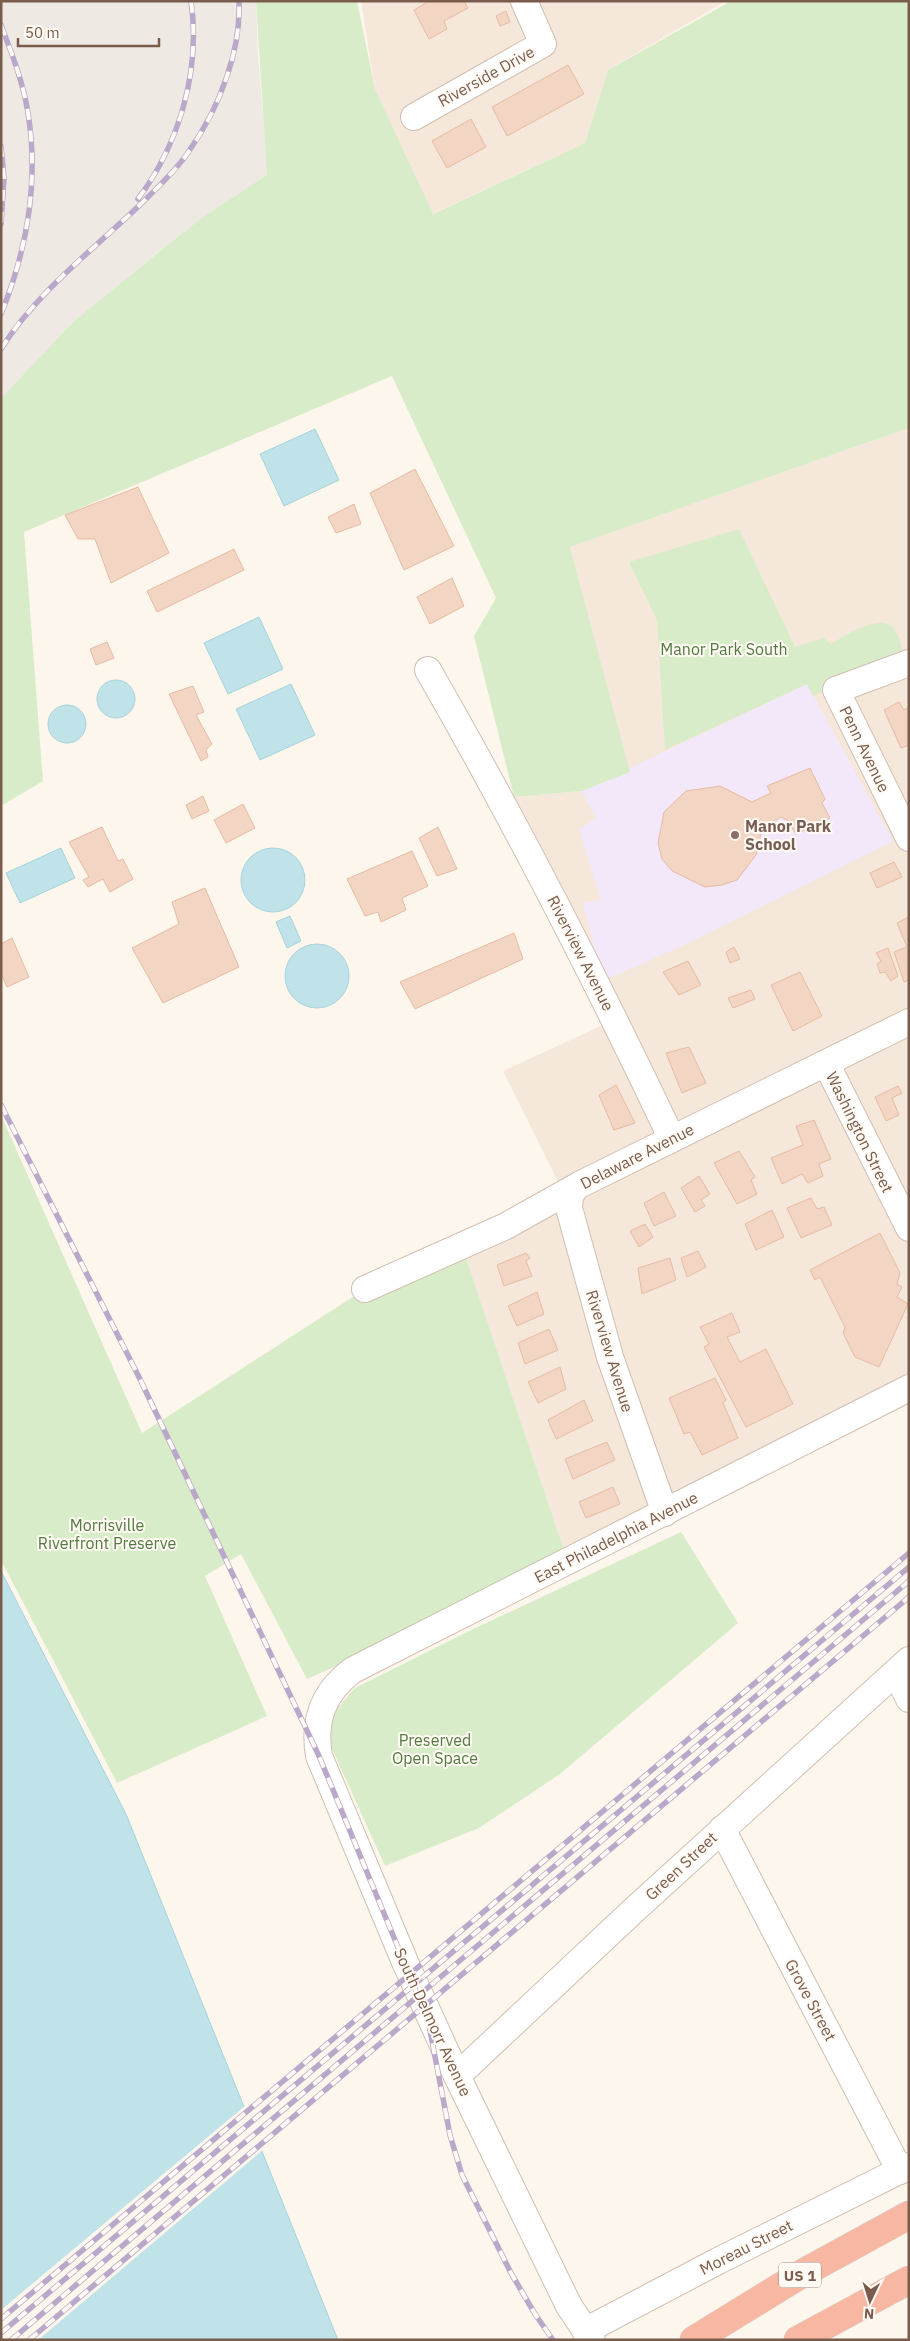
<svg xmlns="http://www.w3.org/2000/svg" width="910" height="2341" font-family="'IBM Plex Sans',sans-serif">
  <rect width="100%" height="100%" fill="#fdf6ec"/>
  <g fill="#f5e8da">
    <polygon points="361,1 726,1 608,70 585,143 432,214 375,89"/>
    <polygon points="909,428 909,1388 568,1562 462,1246 564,1194 503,1071 605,1024 514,797 582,791 629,772 570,547"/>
  </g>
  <polygon fill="#efe9e4" points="1,1 256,1 258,55 268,175 200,219 74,321 1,398"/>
  <polygon fill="#f3e8fa" points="807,684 893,841 684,945 603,981 583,903 601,900 579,829 596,819 582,791"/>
  <g fill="#d8ecc9">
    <polygon points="256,1 357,1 375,89 433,214 585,143 608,70 731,1 909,1 909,428 570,547 630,772 582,791 514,797 474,636 496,598 392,376 24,532 43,781 1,806 1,398 74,321 200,219 267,175"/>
    <path d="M739,529L795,647L824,638L830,644C846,636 884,609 896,632C900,640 903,645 901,654L895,660L813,696L807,684L665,750L657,620L629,562Z"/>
    <polygon points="1,1115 142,1433 365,1289 462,1246 568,1562 307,1679 241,1554 205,1576 267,1716 117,1783 1,1560"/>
    <polygon points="681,1532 738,1623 560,1774 479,1828 385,1866 328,1740 332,1715 355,1688 469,1631"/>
  </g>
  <g fill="#bfe3e8" stroke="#a5d3da">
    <polygon points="315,429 339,480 284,506 260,454"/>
    <polygon points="259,617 283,669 228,694 204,643"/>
    <circle cx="116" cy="699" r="19"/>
    <polygon points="291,684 315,735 260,760 236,709"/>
    <circle cx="67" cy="724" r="19"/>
    <polygon points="61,848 75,878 20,903 6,873"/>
    <circle cx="273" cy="880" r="32"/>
    <polygon points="290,916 301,941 287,948 276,922"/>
    <circle cx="317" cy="976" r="32"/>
    <polygon points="1,1571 126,1814 338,2340 1,2340"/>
  </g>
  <polygon fill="#fdf6ec" points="246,2105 264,2149 38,2340 1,2340 1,2310"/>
  <g fill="#f3d5c3" stroke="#e6bba3">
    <polygon points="429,1 464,1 468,8 444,21 447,29 429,39 414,10"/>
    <polygon points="506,11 510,22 500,26 496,16"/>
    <polygon points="568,65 584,94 507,136 492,107"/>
    <polygon points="471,119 486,147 447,168 432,141"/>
    <polygon points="415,469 454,546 404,570 370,493"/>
    <polygon points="138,487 169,553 111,583 95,539 78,539 65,515"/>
    <polygon points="354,504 361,524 336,533 328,517"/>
    <polygon points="234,549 244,570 157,612 147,591"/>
    <polygon points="452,578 464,606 430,624 417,597"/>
    <polygon points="107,642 114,658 96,665 90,649"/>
    <polygon points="193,686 204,712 196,715 212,744 206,750 208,757 201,761 169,694"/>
    <polygon points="899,702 904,710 909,707 909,745 901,748 884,710"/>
    <polygon points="810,768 825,799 822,803 830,818 796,834 787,820 781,817 762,829 756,855 737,880 722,885 705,887 672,871 662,859 658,843 664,812 686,791 720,786 752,802 771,793 767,786"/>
    <polygon points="203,796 209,811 192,819 186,805"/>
    <polygon points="243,804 255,828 226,843 214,820"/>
    <polygon points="102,827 118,861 123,859 133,879 110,892 103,879 88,887 83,880 89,877 69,842"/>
    <polygon points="438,827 457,869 437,876 419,838"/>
    <polygon points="412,851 428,886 402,898 406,910 381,922 378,912 365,916 347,879"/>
    <polygon points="894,862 902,877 877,888 870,873"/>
    <polygon points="205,888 239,967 163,1003 132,948 179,924 172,902"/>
    <polygon points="909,917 909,980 904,982 894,952 907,947 897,923"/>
    <polygon points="514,933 523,959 415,1009 400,982"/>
    <polygon points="12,938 29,977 7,987 1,973 1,944"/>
    <polygon points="734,947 740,959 730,963 726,952"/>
    <polygon points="888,948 898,976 891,981 885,972 880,973 877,964 881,961 876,953"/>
    <polygon points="688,961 701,985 679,995 663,972"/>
    <polygon points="800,972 822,1016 793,1031 771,985"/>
    <polygon points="751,990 755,999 733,1008 728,998"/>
    <polygon points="689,1047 706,1083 682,1093 666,1053"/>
    <polygon points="616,1085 635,1123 614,1130 599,1095"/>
    <polygon points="898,1086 902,1093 892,1098 899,1115 886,1121 875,1097"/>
    <polygon points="814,1120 831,1159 819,1164 823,1176 808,1183 802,1174 782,1184 771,1158 803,1145 796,1126"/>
    <polygon points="739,1151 755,1177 751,1180 757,1194 737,1204 714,1163"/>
    <polygon points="699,1176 710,1194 701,1200 705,1206 695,1212 681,1188"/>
    <polygon points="664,1192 676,1216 654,1226 644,1203"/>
    <polygon points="811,1198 817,1209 824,1207 832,1225 801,1238 787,1208"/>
    <polygon points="772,1210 784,1237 756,1250 745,1224"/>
    <polygon points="645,1224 653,1237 639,1247 630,1231"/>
    <polygon points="880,1233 900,1273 897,1284 902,1287 897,1297 908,1304 879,1367 855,1357 843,1333 845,1327 820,1277 815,1280 810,1270"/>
    <polygon points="698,1251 706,1267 687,1277 681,1258"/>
    <polygon points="526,1253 530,1258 526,1261 532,1276 504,1286 497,1265"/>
    <polygon points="670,1258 676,1280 642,1294 638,1268"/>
    <polygon points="537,1292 544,1314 517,1326 508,1306"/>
    <polygon points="732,1313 740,1332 727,1337 740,1362 766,1349 793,1404 746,1427 704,1347 709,1344 700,1327"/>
    <polygon points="549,1329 558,1350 525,1364 518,1343"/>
    <polygon points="560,1367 566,1389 538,1403 528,1382"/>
    <polygon points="715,1378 726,1400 723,1403 738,1438 702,1455 690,1432 684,1434 669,1398"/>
    <polygon points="584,1400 593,1421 556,1439 548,1420"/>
    <polygon points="607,1442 615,1460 573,1479 565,1459"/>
    <polygon points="613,1487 620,1504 586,1518 579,1502"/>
  </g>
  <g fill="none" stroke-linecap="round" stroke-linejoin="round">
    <defs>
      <g id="minor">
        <polyline points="414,117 543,44 524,1"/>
        <polyline points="909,663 836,690 909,838"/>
        <path d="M428,670C516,823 596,979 672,1139"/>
        <polyline points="826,1063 909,1228"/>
        <polyline points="575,1188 570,1196 569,1208 610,1357 665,1513"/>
        <polyline points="365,1289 506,1226 581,1184 909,1022"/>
        <polyline points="896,1672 909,1699"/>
        <polyline points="722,1829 900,2171"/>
        <polyline points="457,2076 634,1910 909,1660"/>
        <polyline points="585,2331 718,2261 909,2166"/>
        <path d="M592,2340L569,2306L457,2076L405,1962L319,1756C313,1720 323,1692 353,1670L909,1388"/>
      </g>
      <g id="highway">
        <polyline points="694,2340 803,2273 909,2215"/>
        <polyline points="798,2340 909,2280"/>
      </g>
    </defs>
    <use href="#minor" stroke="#d1beb0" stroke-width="28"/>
    <use href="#highway" stroke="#dad1cd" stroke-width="29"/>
    <use href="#minor" stroke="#fff" stroke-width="26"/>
    <use href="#highway" stroke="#f7b7a3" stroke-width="28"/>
    <defs>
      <g id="rail">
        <path d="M1,25C12,54 23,82 28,113C39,181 27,250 1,314"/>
        <polyline points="1,146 4,178 1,224"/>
        <path d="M138,199C179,144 201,71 191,1"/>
        <path d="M1,349C39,289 96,248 146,199C161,184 176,170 187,154C204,130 218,104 227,76C235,53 240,26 239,1"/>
        <polyline points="1,1105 138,1375 319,1756 428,2020 450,2135 462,2175 511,2273 535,2314 553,2340"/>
        <polyline points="1,2319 909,1553"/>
        <polyline points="1,2333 909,1567"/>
        <polyline points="11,2340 909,1581"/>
        <polyline points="29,2340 909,1597"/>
      </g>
    </defs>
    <use href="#rail" stroke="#b9a8c9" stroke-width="5.5"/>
    <use href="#rail" stroke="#fffaf3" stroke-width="4" stroke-dasharray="11" stroke-linecap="butt"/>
  </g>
  <circle fill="#8d6e63" stroke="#fffaf3" stroke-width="2" cx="735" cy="835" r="5"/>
  <g text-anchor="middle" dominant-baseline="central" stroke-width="4" stroke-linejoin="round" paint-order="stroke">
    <rect fill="#fffaf3" stroke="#a28b7f" stroke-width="1" x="779" y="2262.5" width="42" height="25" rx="4"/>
    <g font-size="15" font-weight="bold" fill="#7a5c4d">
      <text x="800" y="2275">US 1</text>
    </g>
    <g font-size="16" fill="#7a5c4d" stroke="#fffaf3">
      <text transform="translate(486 76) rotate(-29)">Riverside Drive</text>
      <text transform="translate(865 749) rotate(64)">Penn Avenue</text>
      <text transform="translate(581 953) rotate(63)">Riverview Avenue</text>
      <text transform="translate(860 1132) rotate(64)">Washington Street</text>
      <text transform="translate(637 1156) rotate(-27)">Delaware Avenue</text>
      <text transform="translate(610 1351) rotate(73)">Riverview Avenue</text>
      <text transform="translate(616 1537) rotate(-27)">East Philadelphia Avenue</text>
      <text transform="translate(681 1866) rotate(-43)">Green Street</text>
      <text transform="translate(811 2000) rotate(62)">Grove Street</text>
      <text transform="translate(433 2022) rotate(65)">South Delmorr Avenue</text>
      <text transform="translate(746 2247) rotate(-27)">Moreau Street</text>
    </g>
    <g font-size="16" fill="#537a41" stroke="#fffaf3">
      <text x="724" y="649">Manor Park South</text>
      <text x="107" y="1525">Morrisville<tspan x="107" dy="18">Riverfront Preserve</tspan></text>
      <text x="435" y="1740">Preserved<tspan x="435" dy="18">Open Space</tspan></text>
    </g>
    <g font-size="16" font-weight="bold" fill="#785e54" stroke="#fffaf3" text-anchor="start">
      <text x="745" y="826">Manor Park<tspan x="745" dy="18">School</tspan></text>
    </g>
  </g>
  <rect width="910" height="2341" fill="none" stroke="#7a5c4d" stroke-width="5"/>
  <g transform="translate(870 2301) rotate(184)" stroke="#fffaf3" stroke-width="4" paint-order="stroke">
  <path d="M0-4L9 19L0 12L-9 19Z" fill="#7a5c4d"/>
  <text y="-8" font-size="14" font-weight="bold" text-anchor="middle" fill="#7a5c4d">N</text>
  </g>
  <path d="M18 38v8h141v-8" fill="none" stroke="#7a5c4d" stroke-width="2.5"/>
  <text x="25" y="38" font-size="15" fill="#7a5c4d" stroke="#fffaf3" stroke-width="4" paint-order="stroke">50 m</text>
</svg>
